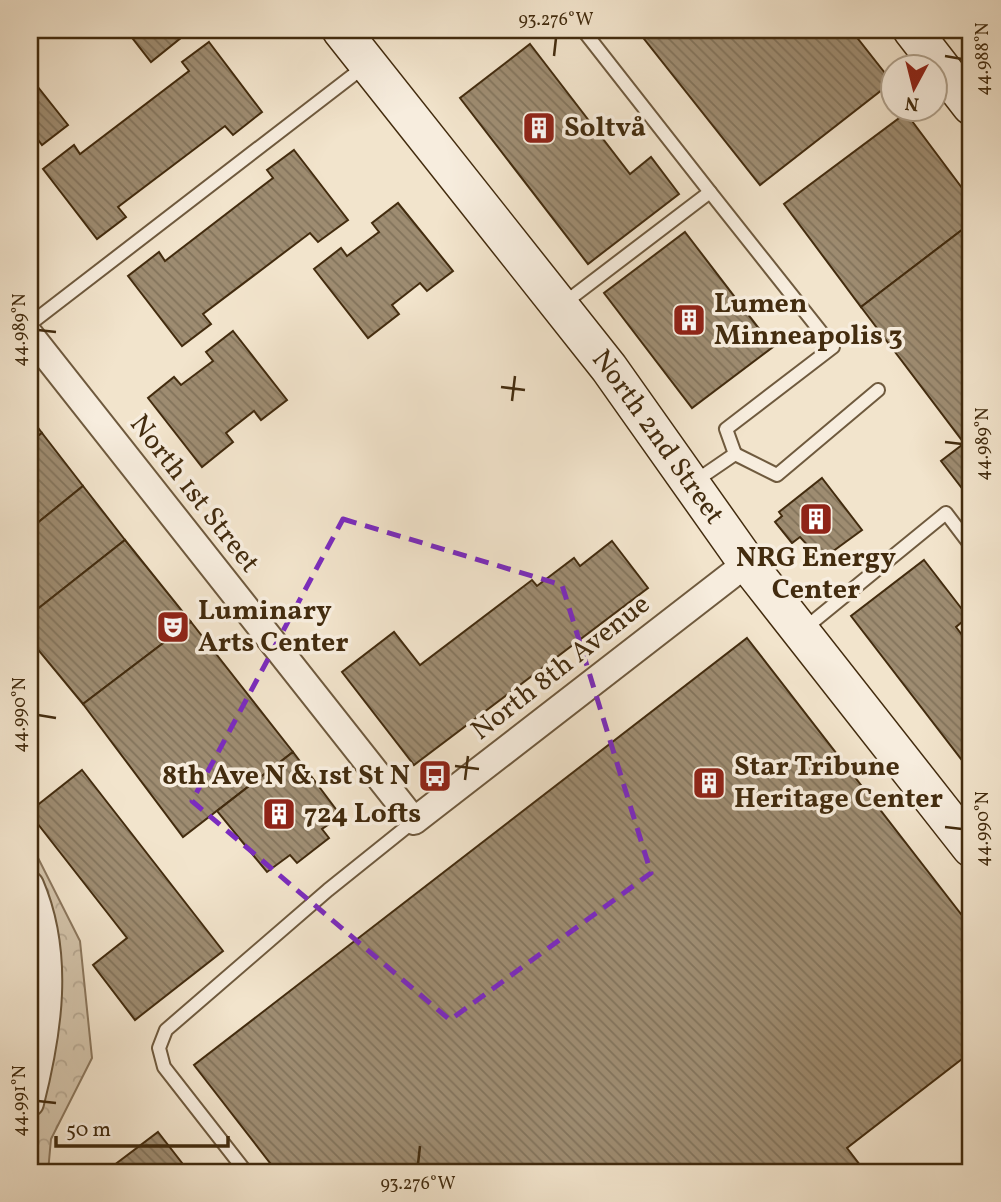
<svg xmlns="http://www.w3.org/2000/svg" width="1001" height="1202" font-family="Vollkorn,serif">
  <defs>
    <pattern id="park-crowns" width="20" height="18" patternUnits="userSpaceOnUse" patternTransform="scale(1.75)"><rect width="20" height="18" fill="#d4c5ac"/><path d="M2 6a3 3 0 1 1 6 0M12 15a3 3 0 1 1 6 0" fill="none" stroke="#b7a993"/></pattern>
    <pattern id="building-back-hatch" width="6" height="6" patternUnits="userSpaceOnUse" patternTransform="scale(1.75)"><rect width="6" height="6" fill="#9e8c71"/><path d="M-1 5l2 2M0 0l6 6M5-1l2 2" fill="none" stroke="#82735b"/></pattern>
  </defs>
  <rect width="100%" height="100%" fill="#f2e4cc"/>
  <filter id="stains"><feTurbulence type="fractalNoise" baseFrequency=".00286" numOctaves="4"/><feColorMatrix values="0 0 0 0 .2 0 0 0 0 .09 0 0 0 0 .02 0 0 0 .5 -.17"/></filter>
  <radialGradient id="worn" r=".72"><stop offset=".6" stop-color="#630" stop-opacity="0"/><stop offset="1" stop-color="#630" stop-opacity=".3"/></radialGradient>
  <polygon fill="url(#park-crowns)" stroke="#8c785e" stroke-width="2" points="30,842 80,941 92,1058 51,1139 48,1172 30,1172"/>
  <g fill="url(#building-back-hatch)" stroke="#432c0f" stroke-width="2">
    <polygon points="126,30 176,30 182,37 151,62"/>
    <polygon points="637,30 851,30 892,82 760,185"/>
    <polygon points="209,42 262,112 233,135 225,126 118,207 126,217 97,239 43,169 74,145 80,154 189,71 182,62"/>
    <polygon points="530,44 630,174 651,157 679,194 588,264 460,98"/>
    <polygon points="30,77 68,125 42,145 36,137 30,141"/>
    <polygon points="906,113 971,200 971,223 861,307 784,204"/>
    <polygon points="294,150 348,220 318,242 310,233 203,314 211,324 182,346 128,276 159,252 165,261 273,178 267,170"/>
    <polygon points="398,203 453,271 427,291 420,283 392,305 399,314 368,338 314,269 341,248 347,256 379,232 372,223"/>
    <polygon points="971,223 971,438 964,443 861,307"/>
    <polygon points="685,232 773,347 692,408 604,293"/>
    <polygon points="233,331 287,400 261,420 254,411 226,433 233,442 202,467 148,398 174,377 181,385 213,361 206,352"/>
    <polygon points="30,417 42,433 30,442"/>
    <polygon points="42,433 83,486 30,529 30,442"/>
    <polygon points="971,438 971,500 941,461"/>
    <polygon points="822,478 862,530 821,560 800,537 792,543 775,522 782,516 779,512"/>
    <polygon points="83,486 125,540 30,615 30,529"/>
    <polygon points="125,540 191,622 83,704 30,640 30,615"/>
    <polygon points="612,541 648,588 414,765 342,672 394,632 420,665 532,580 537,586 574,558 580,566"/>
    <polygon points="924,560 968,617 956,627 971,647 971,772 851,616"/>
    <polygon points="191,622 293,752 183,837 83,704"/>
    <polygon points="747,638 971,927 971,1052 847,1148 863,1169 860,1172 277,1172 194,1065"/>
    <polygon points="293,752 341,816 322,829 329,838 297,863 290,855 267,872 217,811"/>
    <polygon points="82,770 223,951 135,1020 93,965 127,938 30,814 30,811"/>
    <polygon points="158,1132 189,1172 105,1172"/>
  </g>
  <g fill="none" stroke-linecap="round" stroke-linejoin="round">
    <defs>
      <g id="lane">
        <polyline points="583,30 710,192"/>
        <polyline points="563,304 710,192 833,347 726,429 735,454 694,482"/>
        <polyline points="30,324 365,66"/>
        <polyline points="735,454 777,475 878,390"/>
        <polyline points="804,629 946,513 971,546"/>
        <polyline points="246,1172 164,1067 159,1048 166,1030 328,890 414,821"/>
      </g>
      <g id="street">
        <polyline points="30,335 414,821 747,563"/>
        <path d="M30,885C60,955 48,1032 30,1103"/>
      </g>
      <g id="secondary">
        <path id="s1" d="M341,30L609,368L747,563L971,848"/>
        <polyline points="912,30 971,106"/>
      </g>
    </defs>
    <use href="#lane" stroke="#6f5a3e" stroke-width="16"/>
    <use href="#street" stroke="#6f5a3e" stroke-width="30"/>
    <use href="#secondary" stroke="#432c0f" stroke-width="40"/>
    <use href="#lane" stroke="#f7edde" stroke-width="12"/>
    <use href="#street" stroke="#f7edde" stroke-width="26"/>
    <use href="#secondary" stroke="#f7edde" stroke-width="37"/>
  </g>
  <path fill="none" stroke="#7b2cbf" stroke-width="5" stroke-dasharray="14 9" stroke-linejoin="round" d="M343,519L562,585L651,873L450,1020L192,801Z"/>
  <path fill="none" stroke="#432c0f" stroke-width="2.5" d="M554,56L556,38M945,56L962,59M38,330L56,332M501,387L525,390M512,401L515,376M945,442L962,444M38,715L56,718M455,766L479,769M465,780L468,756M945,827L962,829M38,1101L56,1103M418,1164L420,1146"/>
  <defs>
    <symbol id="building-square" viewBox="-11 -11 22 22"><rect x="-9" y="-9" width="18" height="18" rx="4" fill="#8f2418" stroke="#f7edde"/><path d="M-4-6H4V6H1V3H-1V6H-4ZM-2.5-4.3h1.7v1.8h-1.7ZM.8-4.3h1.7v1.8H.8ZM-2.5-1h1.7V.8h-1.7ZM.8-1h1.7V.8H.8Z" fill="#fff"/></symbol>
    <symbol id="theatre-square" viewBox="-11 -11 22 22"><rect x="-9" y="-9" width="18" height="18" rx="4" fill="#8f2418" stroke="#f7edde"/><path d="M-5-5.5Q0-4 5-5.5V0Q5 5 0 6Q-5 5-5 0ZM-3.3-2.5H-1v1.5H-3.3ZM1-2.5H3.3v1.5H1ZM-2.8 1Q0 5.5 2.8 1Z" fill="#fff"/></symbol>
    <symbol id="bus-square" viewBox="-11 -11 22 22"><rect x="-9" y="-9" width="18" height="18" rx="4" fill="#8f2418" stroke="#f7edde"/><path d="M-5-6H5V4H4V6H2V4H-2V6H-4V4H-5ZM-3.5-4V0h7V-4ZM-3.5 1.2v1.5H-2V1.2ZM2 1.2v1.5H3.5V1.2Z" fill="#fff"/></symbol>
  </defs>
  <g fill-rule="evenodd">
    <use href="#building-square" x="520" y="109" width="38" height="38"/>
    <use href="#building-square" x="670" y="301" width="38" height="38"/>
    <use href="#building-square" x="797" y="500" width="38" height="38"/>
    <use href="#theatre-square" x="154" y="608" width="38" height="38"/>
    <use href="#bus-square" x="416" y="757" width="38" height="38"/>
    <use href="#building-square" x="690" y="764" width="38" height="38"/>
    <use href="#building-square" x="260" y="795" width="38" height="38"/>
  </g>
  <g text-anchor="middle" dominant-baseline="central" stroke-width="7" stroke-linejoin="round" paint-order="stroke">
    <g font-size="28" font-weight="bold" fill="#432c0f" stroke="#f7edde" text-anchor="start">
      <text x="564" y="128">Soltvå</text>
      <text x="714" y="304">Lumen<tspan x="714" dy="32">Minneapolis 3</tspan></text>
      <text x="816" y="558" text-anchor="middle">NRG Energy<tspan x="816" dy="32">Center</tspan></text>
      <text x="198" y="611">Luminary<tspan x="198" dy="32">Arts Center</tspan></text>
      <text x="734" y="767">Star Tribune<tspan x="734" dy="32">Heritage Center</tspan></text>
      <text x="410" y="776" text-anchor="end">8th Ave N &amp; 1st St N</text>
      <text x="304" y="814">724 Lofts</text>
    </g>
    <g font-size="28" fill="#432c0f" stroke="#f7edde">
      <text stroke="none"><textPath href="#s1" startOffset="516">North 2nd Street</textPath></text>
      <text transform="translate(194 494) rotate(52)">North 1st Street</text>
      <text transform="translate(561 668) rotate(-38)">North 8th Avenue</text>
    </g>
  </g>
  <rect width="1001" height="1202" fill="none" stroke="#f2e4cc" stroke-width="77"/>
  <g transform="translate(914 88) rotate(187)"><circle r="33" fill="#f7edde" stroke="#afa08b" stroke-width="2"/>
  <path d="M0-5L12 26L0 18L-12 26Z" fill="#8f2418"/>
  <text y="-10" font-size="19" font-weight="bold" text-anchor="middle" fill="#432c0f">N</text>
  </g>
  <path d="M56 1136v10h172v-10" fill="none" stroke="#432c0f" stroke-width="3.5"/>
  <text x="66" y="1136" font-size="21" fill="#432c0f" stroke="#f7edde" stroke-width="5" paint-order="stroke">50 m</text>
  <rect x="38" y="38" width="924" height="1126" fill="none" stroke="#432c0f" stroke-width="2.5"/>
  <g font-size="18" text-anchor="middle" fill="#432c0f">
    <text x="556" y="25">93.276°W</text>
    <text transform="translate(982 59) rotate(-90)" y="6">44.988°N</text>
    <text transform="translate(19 330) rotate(-90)" y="6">44.989°N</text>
    <text transform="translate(982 444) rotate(-90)" y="6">44.989°N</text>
    <text transform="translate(19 715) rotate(-90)" y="6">44.990°N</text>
    <text transform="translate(982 829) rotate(-90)" y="6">44.990°N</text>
    <text transform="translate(19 1101) rotate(-90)" y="6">44.991°N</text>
    <text x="418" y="1189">93.276°W</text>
  </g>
  <rect width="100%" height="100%" filter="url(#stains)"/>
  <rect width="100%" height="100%" fill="url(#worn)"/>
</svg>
